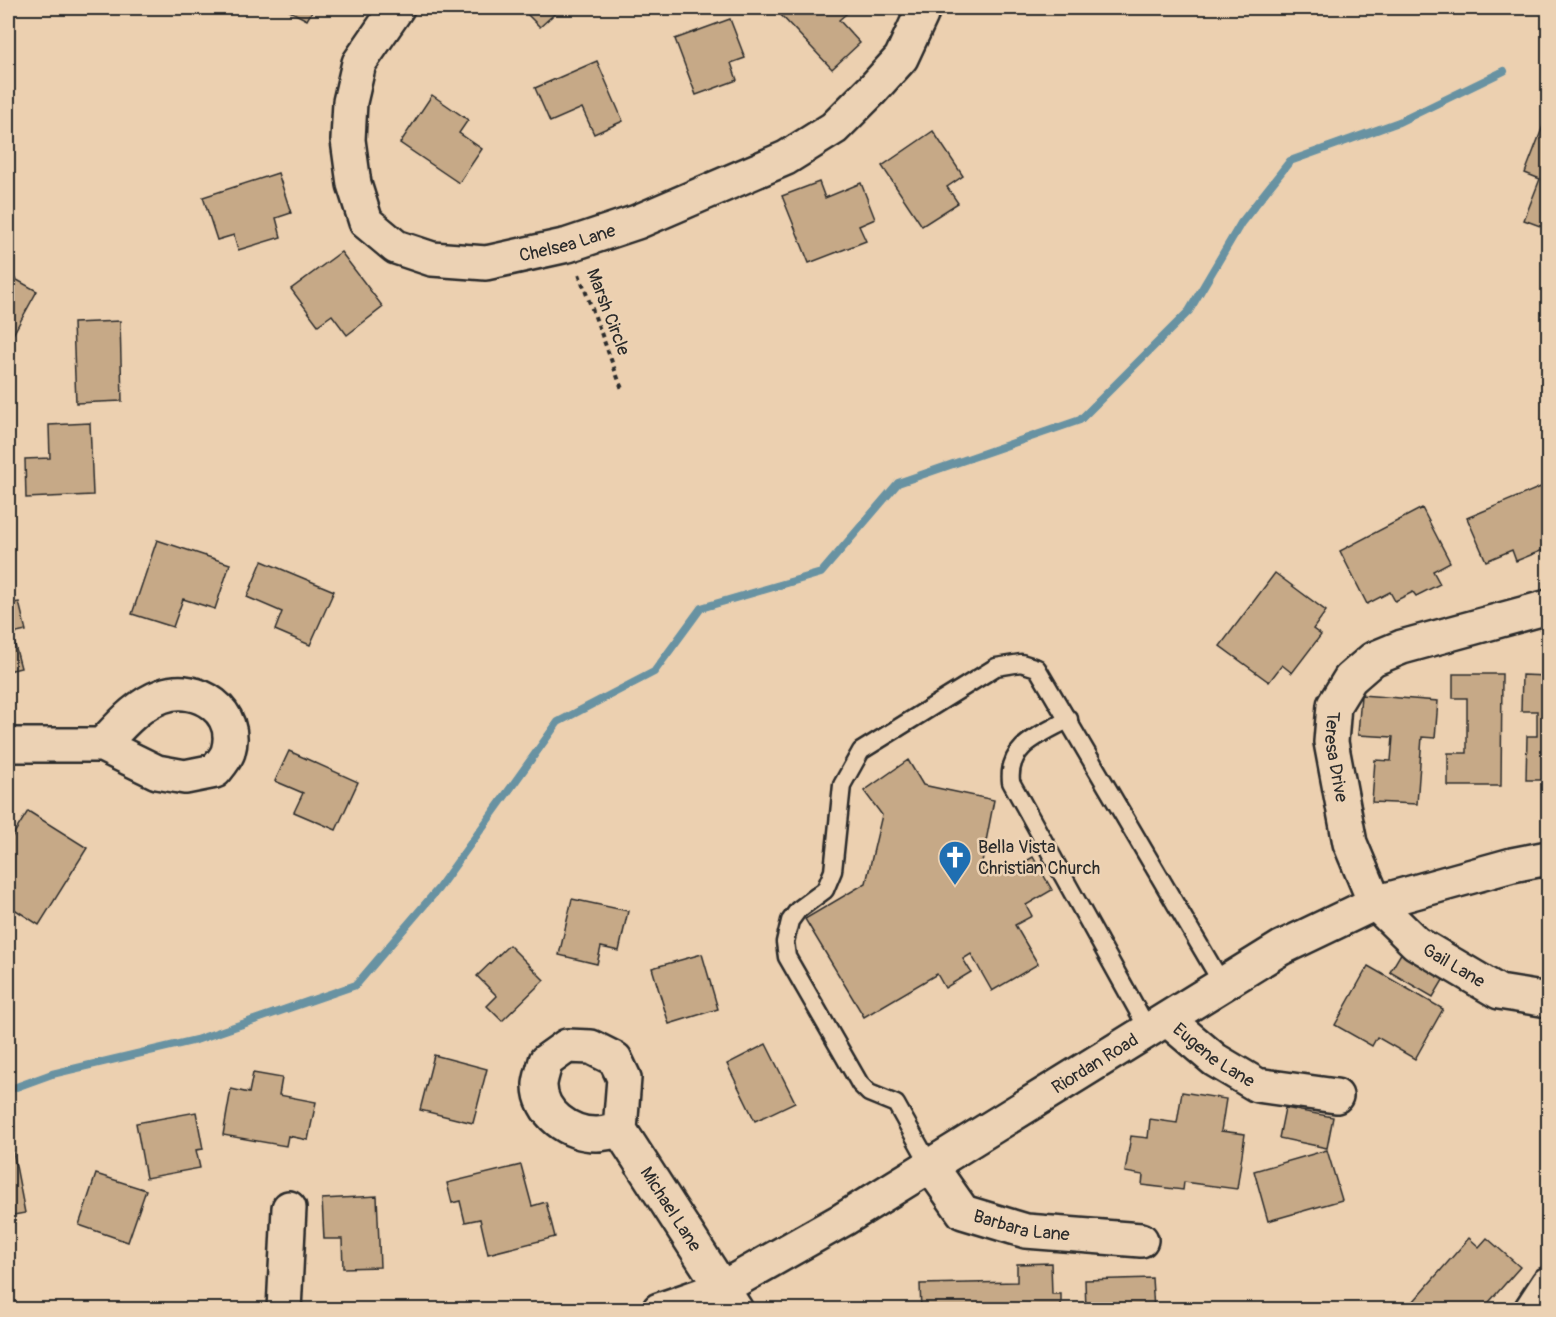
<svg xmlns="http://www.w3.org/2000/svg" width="1556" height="1317" font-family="Pangolin,sans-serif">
  <rect width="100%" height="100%" fill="#ecd0b0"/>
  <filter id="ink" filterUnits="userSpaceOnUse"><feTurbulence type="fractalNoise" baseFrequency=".0167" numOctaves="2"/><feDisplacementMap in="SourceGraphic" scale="12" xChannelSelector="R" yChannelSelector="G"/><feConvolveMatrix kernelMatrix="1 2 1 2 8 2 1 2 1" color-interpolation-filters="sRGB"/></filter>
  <g filter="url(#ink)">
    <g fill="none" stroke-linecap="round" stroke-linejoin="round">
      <polyline stroke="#6792a2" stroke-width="8" points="8,1090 52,1074 196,1040 356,985 438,889 558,722 654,672 701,608 821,573 898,483 1080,420 1189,311 1241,223 1290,161 1399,122 1504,71"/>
    </g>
    <g fill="#c6a987" stroke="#2b2b2b" stroke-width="1.5">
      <polygon points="284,8 314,8 307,20"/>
      <polygon points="521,8 561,8 540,27"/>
      <polygon points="788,8 853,8 839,20 860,43 832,69 780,14"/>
      <polygon points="730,19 745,58 731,63 737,80 696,95 675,39"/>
      <polygon points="597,61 623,121 594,134 582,108 550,122 535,88"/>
      <polygon points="432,95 468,120 459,133 482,149 459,183 400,143"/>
      <polygon points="1545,121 1548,122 1548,229 1524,220 1540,179 1525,173"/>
      <polygon points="933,131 963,176 947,187 958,203 922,226 882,166"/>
      <polygon points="278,173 291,213 276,218 281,237 238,250 234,235 217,240 203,197"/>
      <polygon points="819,182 825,198 861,183 875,219 859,226 866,241 809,263 782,196"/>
      <polygon points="341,252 383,307 347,335 332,315 318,325 291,289"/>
      <polygon points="8,275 37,291 10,340 8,339"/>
      <polygon points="120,321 122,401 76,403 73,323"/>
      <polygon points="90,423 93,495 26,498 25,459 50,458 49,425"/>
      <polygon points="1548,484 1548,548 1516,561 1512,550 1486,561 1467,518"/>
      <polygon points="1422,508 1450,562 1433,571 1440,584 1416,596 1413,592 1395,601 1390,592 1367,604 1340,551"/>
      <polygon points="157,540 230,564 215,609 183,599 173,627 132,614"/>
      <polygon points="262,561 334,591 310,645 275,630 282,612 247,597"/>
      <polygon points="1275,573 1326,611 1313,629 1321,635 1292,673 1282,665 1269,682 1220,646"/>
      <polygon points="19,602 26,631 12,634 21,668 8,671 8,604"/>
      <polygon points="1453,674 1502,674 1501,786 1448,786 1448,753 1467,753 1467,698 1453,698"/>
      <polygon points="1522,675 1548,676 1548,780 1526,780 1527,736 1537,736 1537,711 1521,711"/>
      <polygon points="1361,695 1438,701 1435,738 1422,737 1417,804 1372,802 1375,760 1391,761 1393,737 1358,735"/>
      <polygon points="289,751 358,782 336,830 294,812 303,793 275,781"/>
      <polygon points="908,760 923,785 994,800 981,867 988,877 1003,868 1006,873 1033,857 1052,890 1026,905 1032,916 1015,925 1038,964 992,991 971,954 963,959 971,972 945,988 937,974 864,1017 805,919 866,883 882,815 864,791"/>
      <polygon points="28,811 87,848 39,925 8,905 8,843"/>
      <polygon points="572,899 628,911 619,951 601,947 597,964 559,955"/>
      <polygon points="509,945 544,980 502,1021 487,1006 497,996 477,976"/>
      <polygon points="1406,945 1449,970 1433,997 1390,972"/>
      <polygon points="702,954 718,1009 669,1024 652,968"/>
      <polygon points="1368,966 1443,1009 1415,1059 1377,1037 1372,1046 1335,1025"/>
      <polygon points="766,1044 795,1102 755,1121 727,1064"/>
      <polygon points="434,1055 487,1069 473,1123 420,1110"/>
      <polygon points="253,1073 282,1078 279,1095 316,1102 308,1140 288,1136 286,1146 223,1135 231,1089 249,1093"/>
      <polygon points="1182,1092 1226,1099 1221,1131 1245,1134 1237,1189 1184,1182 1183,1190 1142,1185 1143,1175 1125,1172 1131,1136 1148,1138 1150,1119 1177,1123"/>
      <polygon points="1285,1108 1333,1117 1327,1148 1279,1138"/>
      <polygon points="196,1112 203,1149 196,1150 200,1168 146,1178 136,1123"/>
      <polygon points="8,1124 25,1213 8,1216"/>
      <polygon points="1327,1150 1342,1200 1268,1221 1254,1171"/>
      <polygon points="521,1165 532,1206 546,1202 555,1237 488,1254 480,1219 465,1222 460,1201 452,1203 447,1183"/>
      <polygon points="96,1174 146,1190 128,1242 79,1225"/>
      <polygon points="377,1196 380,1267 343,1268 342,1239 324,1239 322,1199"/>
      <polygon points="1469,1238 1479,1247 1487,1238 1520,1267 1482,1310 1406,1310"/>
      <polygon points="1051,1263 1052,1294 1061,1294 1061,1310 921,1310 920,1284 1017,1282 1017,1264"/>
      <polygon points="1152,1278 1154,1310 1086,1310 1085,1280"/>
    </g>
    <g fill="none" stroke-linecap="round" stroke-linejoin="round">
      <defs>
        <g id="lane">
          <path d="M1069,719C1041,735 1007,745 1011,782L1149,1031"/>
          <polyline points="930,1165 896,1104 869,1093 860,1084 787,957 785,942 790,921 798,910 825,890 833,871 842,785 861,751 996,667 1021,663 1037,668 1223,985"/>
        </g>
        <g id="street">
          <path id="s1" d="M397,8L359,63L350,102L348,140L354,184L366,222L396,247L432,259L486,263L568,245L637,222L786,158L834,128L872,90L901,58L921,15L922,8"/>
          <path id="s2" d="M1548,607L1402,647L1373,659L1350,679L1334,705L1331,742L1350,843L1375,903L1416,943L1499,992L1548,1000"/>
          <path d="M8,745H102L157,772L185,777L215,771C219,766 226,758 228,752C240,712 198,683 162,696C137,705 120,726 102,745"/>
          <path id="s3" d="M1168,1020L1215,1060L1257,1085L1336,1096"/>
          <path id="s4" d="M620,1130C613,1131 605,1134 597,1134C570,1135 539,1113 540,1084C541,1076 544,1068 546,1061L567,1046L591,1047L615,1059L624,1078L620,1130L736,1310"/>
          <path id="s5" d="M930,1165L963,1212L1026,1231L1141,1240"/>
          <polyline points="284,1310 289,1208"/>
          <polyline points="1531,1310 1548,1284"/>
        </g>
        <g id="secondary">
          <path id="s6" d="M659,1310L722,1288L844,1219L1281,948L1375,903L1512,865L1548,858"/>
        </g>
      </defs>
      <use href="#lane" stroke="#2b2b2b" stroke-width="21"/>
      <use href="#street" stroke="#2b2b2b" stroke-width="38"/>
      <use href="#secondary" stroke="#2b2b2b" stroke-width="38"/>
      <polyline stroke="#2b2b2b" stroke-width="4" stroke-dasharray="4.5 4.5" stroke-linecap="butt" points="579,274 622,389"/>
      <use href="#lane" stroke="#ecd2b4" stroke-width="16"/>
      <use href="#street" stroke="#ecd2b4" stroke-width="33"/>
      <use href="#secondary" stroke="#ecd2b4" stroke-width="33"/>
    </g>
  </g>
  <defs>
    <symbol id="church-pin" viewBox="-11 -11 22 30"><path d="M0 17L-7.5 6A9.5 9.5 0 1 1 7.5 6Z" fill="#1f6fb2" stroke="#ecd2b4"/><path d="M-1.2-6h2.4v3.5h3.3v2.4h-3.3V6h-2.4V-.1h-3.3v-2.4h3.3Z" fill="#fff"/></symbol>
  </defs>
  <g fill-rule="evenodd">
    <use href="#church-pin" x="936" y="838" width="38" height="52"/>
  </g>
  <g text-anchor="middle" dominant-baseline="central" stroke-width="5" stroke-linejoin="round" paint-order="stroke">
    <g font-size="18" fill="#2b2b2b" stroke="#ecd2b4">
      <text stroke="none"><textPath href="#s1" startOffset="444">Chelsea Lane</textPath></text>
      <text transform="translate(608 312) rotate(69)">Marsh Circle</text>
      <text stroke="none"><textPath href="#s2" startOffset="296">Teresa Drive</textPath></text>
      <text stroke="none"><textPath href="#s2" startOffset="550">Gail Lane</textPath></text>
      <text stroke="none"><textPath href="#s3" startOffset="58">Eugene Lane</textPath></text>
      <text stroke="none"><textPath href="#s6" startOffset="502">Riordan Road</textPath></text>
      <text stroke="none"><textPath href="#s4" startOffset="375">Michael Lane</textPath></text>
      <text stroke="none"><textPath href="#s5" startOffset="118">Barbara Lane</textPath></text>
    </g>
    <g font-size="18" fill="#2b2b2b" stroke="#ecd2b4" text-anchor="start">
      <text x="978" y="847">Bella Vista<tspan x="978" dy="21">Christian Church</tspan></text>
    </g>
  </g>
  <rect width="1556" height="1317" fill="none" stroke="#ecd2b4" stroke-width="30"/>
  <rect x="15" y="15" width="1526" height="1287" fill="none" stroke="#2b2b2b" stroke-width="2" filter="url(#ink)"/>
</svg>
